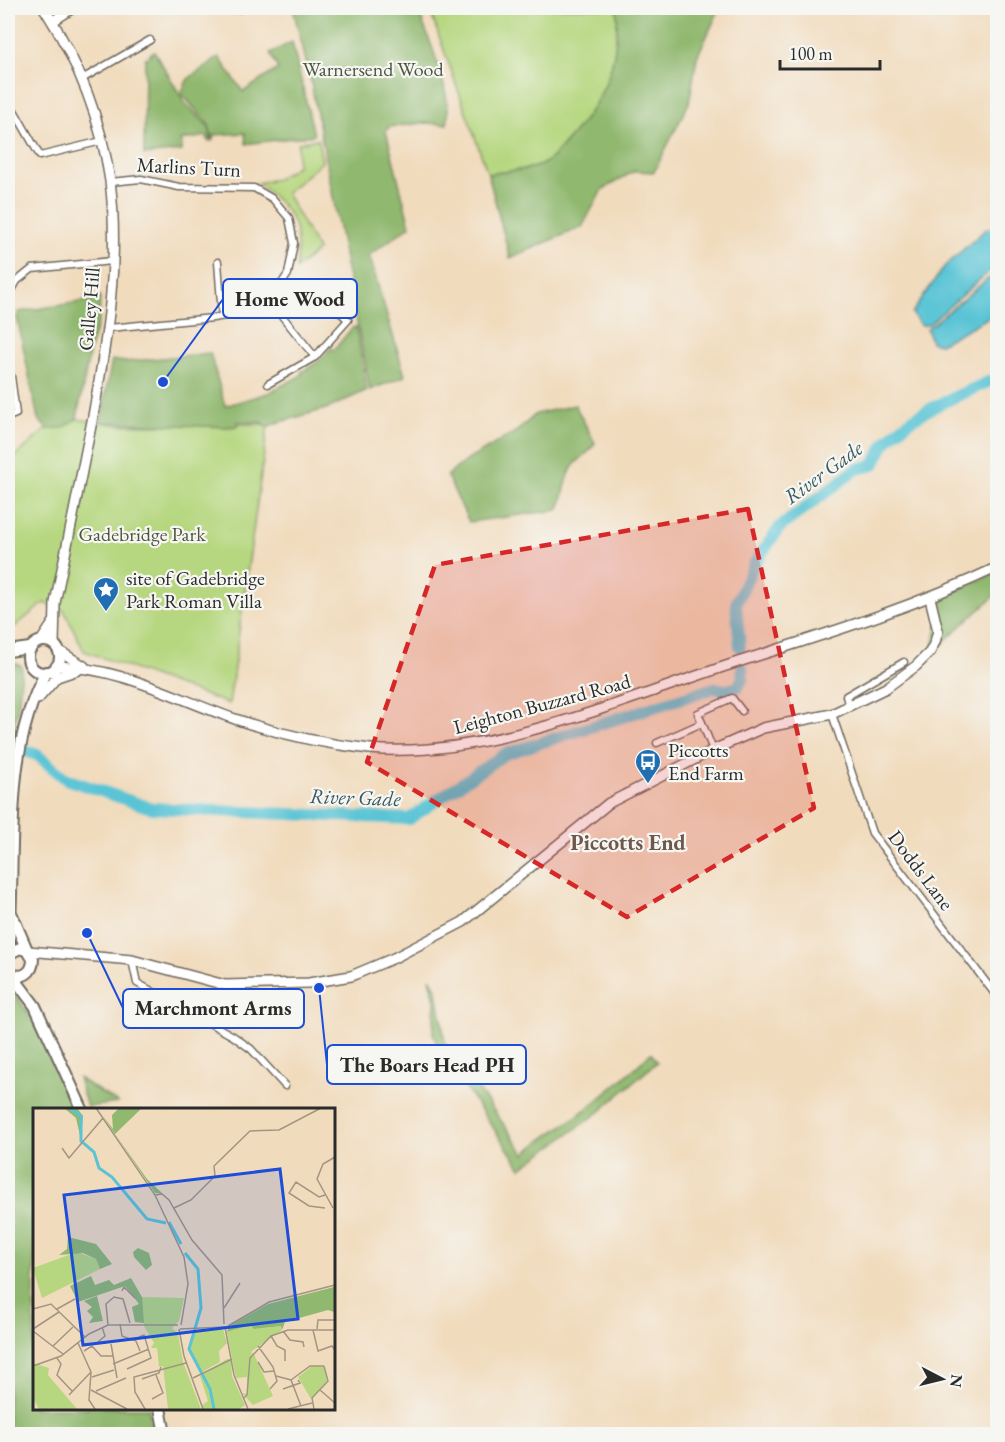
<svg xmlns="http://www.w3.org/2000/svg" width="1005" height="1442" font-family="'EB Garamond',serif">
  <rect width="100%" height="100%" fill="#f6f6f2"/>
  <filter id="ink" filterUnits="userSpaceOnUse"><feTurbulence type="fractalNoise" baseFrequency=".0167" numOctaves="2"/><feDisplacementMap in="SourceGraphic" scale="12" xChannelSelector="R" yChannelSelector="G"/><feConvolveMatrix kernelMatrix="1 2 1 2 8 2 1 2 1" color-interpolation-filters="sRGB"/></filter>
  <filter id="wash" filterUnits="userSpaceOnUse"><feTurbulence type="fractalNoise" baseFrequency=".008" numOctaves="4" result="noise"/><feDisplacementMap in="SourceGraphic" scale="24" xChannelSelector="R" yChannelSelector="G"/><feGaussianBlur stdDeviation="1.35" result="paint"/><feColorMatrix in="noise" values="0 0 0 0 0 0 0 0 0 0 0 0 0 0 0 0 0 1.4 0 .05"/><feComposite in="paint" operator="in"/></filter>
  <g filter="url(#wash)">
    <rect width="100%" height="100%" fill="#f1dbbd"/>
    <g fill="#b6d77f" stroke="#708155" stroke-width="1.5">
      <path d="M429,8H617C619,66 605,98 566,142C559,150 549,163 538,166C523,171 504,171 488,174Z"/>
      <path d="M318,139L322,162L286,193L318,250L296,269C302,223 292,211 257,183L277,179L297,166L298,143Z"/>
      <polygon points="77,419 120,425 268,424 229,704 84,651 64,610 44,603 8,632 8,463 45,430"/>
    </g>
    <g fill="#90b86e" stroke="#5e724c" stroke-width="1.5">
      <path d="M293,8H417C427,33 454,99 447,124L422,123L389,127L386,131L410,226L369,255L405,376L370,390L311,82Z"/>
      <path d="M617,8H720L697,57L689,103L654,172L634,171L602,190L582,227L510,258L488,174C504,171 523,171 538,166C549,163 559,150 566,142C605,98 619,66 617,8Z"/>
      <polygon points="292,42 314,135 246,144 245,133 214,135 213,141 209,125 181,93 188,79 219,57 243,92 278,69 270,53"/>
      <polygon points="154,51 185,103 209,127 211,141 208,141 207,136 182,140 181,151 144,155 145,59"/>
      <polygon points="98,296 100,296 99,319 90,349 77,418 63,428 47,429 38,419 17,317 19,312 98,299"/>
      <polygon points="356,327 367,390 329,408 273,424 268,427 262,422 237,422 238,426 227,427 100,422 112,360 124,362 210,353 225,406 268,393 302,375 301,372 318,362 331,348 334,350 352,328"/>
      <path d="M575,405L595,443C590,454 578,458 572,468C564,482 564,501 558,510L469,522L447,476L464,462L517,431L536,414Z"/>
      <polygon points="997,572 997,594 932,652 943,597"/>
      <polygon points="8,661 22,666 19,701 12,739 8,738"/>
      <path d="M430,978L437,990L445,1043L525,1154C539,1140 557,1130 574,1118C601,1098 627,1076 651,1053L657,1062L598,1113L521,1168L438,1048L433,1033L435,1001Z"/>
      <polygon points="8,982 36,1026 73,1109 34,1109 34,1408 149,1408 153,1434 8,1434"/>
      <polygon points="78,1078 118,1103 87,1107"/>
    </g>
    <g fill="#5ac4d5" stroke="#427880" stroke-width="1.5">
      <polygon points="987,228 994,229 992,269 928,325 920,325 912,313 944,267"/>
      <polygon points="989,278 993,282 991,316 940,344 931,342 927,329"/>
    </g>
    <g fill="none" stroke-linecap="round" stroke-linejoin="round">
      <g stroke="#5ac4d5" stroke-width="12">
        <path d="M740,647L736,604L754,564L780,527L857,469L874,465C878,457 882,447 888,440C917,409 961,396 998,377"/>
        <polyline points="8,745 37,755 66,779 151,808 409,819 505,754 714,688 726,690 738,687 743,678 742,668"/>
      </g>
    </g>
  </g>
  <g filter="url(#ink)">
    <g fill="none" stroke-linecap="round" stroke-linejoin="round">
      <defs>
        <g id="street">
          <polyline points="238,8 239,9"/>
          <polyline points="82,79 150,40"/>
          <polyline points="11,105 40,156 102,141"/>
          <polyline points="218,262 222,316"/>
          <polyline points="8,297 17,281 32,269 112,261"/>
          <polyline points="270,301 315,357"/>
          <polyline points="109,328 213,318 243,313 270,301 288,274 294,243 289,218 273,199 254,188 179,187 141,179 110,182"/>
          <polyline points="268,384 315,357 348,320 328,300"/>
          <polyline points="8,417 16,414 11,376"/>
          <polyline points="849,707 846,696 904,662"/>
          <polyline points="832,714 872,833 998,998"/>
          <polyline points="657,743 702,723"/>
          <polyline points="713,750 698,713 732,698 742,711"/>
          <polyline points="132,960 137,983 233,1036 251,1049 285,1086"/>
        </g>
        <g id="secondary">
          <path d="M44,8C78,61 101,118 110,181C120,259 107,339 93,416C81,478 68,541 55,603L54,645"/>
          <polyline points="53,21 73,8"/>
          <polyline points="41,641 53,623"/>
          <polyline points="58,650 84,666"/>
          <path d="M56,666C123,668 174,698 235,719C279,734 324,744 370,749C487,760 627,698 738,662C826,634 914,607 998,567"/>
          <polyline points="38,699 57,677 78,670"/>
          <polyline points="28,951 132,960 225,985 309,983 351,976 394,958 463,922 609,803 713,750 763,728 832,714 886,688 916,666 930,652 935,642 938,631 930,598"/>
        </g>
        <g id="primary">
          <circle cx="44" cy="657" r="16"/>
          <polyline points="8,651 30,648"/>
          <polyline points="12,915 27,950"/>
          <path d="M8,953C17,861 0,757 46,672"/>
          <path d="M8,954L20,948L28,951L33,959C33,973 22,980 10,973"/>
          <polyline points="11,974 35,1006 82,1109"/>
          <polyline points="160,1408 165,1434"/>
        </g>
      </defs>
      <use href="#street" stroke="#70695e" stroke-width="9"/>
      <use href="#secondary" stroke="#70695e" stroke-width="12"/>
      <use href="#primary" stroke="#70695e" stroke-width="14"/>
      <use href="#street" stroke="#fff" stroke-width="6"/>
      <use href="#secondary" stroke="#fff" stroke-width="9"/>
      <use href="#primary" stroke="#fff" stroke-width="10"/>
    </g>
  </g>
  <path fill="#d62828" fill-opacity="0.2" stroke="#d62828" stroke-width="4.5" stroke-dasharray="12 8" stroke-linejoin="round" d="M748,509L814,808L627,917L367,762L435,565Z"/>
  <defs>
    <symbol id="sight-pin" viewBox="-11 -11 22 30"><path d="M0 17L-7.5 6A9.5 9.5 0 1 1 7.5 6Z" fill="#1f6fb2" stroke="#f6f6f2"/><path d="M0-6L1.8-2.2L6-1.7L2.9 1.2L3.7 5.4L0 3.3L-3.7 5.4L-2.9 1.2L-6-1.7L-1.8-2.2Z" fill="#fff"/></symbol>
    <symbol id="bus-pin" viewBox="-11 -11 22 30"><path d="M0 17L-7.5 6A9.5 9.5 0 1 1 7.5 6Z" fill="#1f6fb2" stroke="#f6f6f2"/><path d="M-5-6H5V4H4V6H2V4H-2V6H-4V4H-5ZM-3.5-4V0h7V-4ZM-3.5 1.2v1.5H-2V1.2ZM2 1.2v1.5H3.5V1.2Z" fill="#fff"/></symbol>
  </defs>
  <g fill-rule="evenodd">
    <use href="#sight-pin" x="91" y="575" width="30" height="40"/>
    <use href="#bus-pin" x="633" y="747" width="30" height="40"/>
  </g>
  <g text-anchor="middle" dominant-baseline="central" stroke-width="4.5" stroke-linejoin="round" paint-order="stroke">
    <g font-size="20" fill="#4e5640" stroke="#f6f6f2">
      <text x="373" y="69">Warnersend Wood</text>
      <text x="142" y="534">Gadebridge Park</text>
    </g>
    <g font-size="20" fill="#2b2b2b" stroke="#f6f6f2">
      <text transform="translate(189 167) rotate(3)">Marlins Turn</text>
      <text transform="translate(89 309) rotate(-85)">Galley Hill</text>
      <text transform="translate(542 704) rotate(-15)">Leighton Buzzard Road</text>
      <text transform="translate(921 870) rotate(53)">Dodds Lane</text>
    </g>
    <g font-size="20" fill="#2b2b2b" stroke="#f6f6f2" text-anchor="start">
      <text x="126" y="578">site of Gadebridge<tspan x="126" dy="23">Park Roman Villa</tspan></text>
      <text x="668" y="750">Piccotts<tspan x="668" dy="23">End Farm</tspan></text>
    </g>
    <g font-size="21" font-style="italic" fill="#39595e" stroke="#f6f6f2">
      <text transform="translate(823 472) rotate(-36)">River Gade</text>
      <text transform="translate(355 797) rotate(2)">River Gade</text>
    </g>
    <g font-size="22" font-weight="bold" fill="#6e574c" stroke="#f6f6f2">
      <text x="628" y="842">Piccotts End</text>
    </g>
  </g>
  <g transform="translate(33 1108)">
    <rect width="302" height="302" fill="#f1dbbd"/>
    <path d="M44,144L63,151L67,161L9,190L0,160ZM108,189L151,190L146,213L139,220L145,226L150,254L168,301H135L130,258L126,259L124,240H118L121,235L111,218ZM217,217L221,221L248,218L249,222L219,243L217,248L220,244L240,288L220,297L209,285L214,286V269L203,270L202,266L194,224ZM190,221L194,235L186,243L187,254L167,265L157,243L161,222ZM194,251H198L199,268L212,297L206,301H170L169,297L175,293L167,268ZM0,255L16,260L15,267L44,301H6L0,290ZM279,258L291,259L294,273L278,291L265,269Z" fill="#b6d77f"/>
    <path d="M31,0H44L50,8L48,32L43,10ZM86,0H109L82,26L114,71L130,86L122,85L69,7L80,21L79,7ZM35,129L63,136L79,156L67,161L63,151L50,145L26,147L34,141ZM105,140L116,145L119,157L113,162L101,149L100,144ZM58,168L62,177L76,172L81,177L98,170L109,189L111,215L102,214L99,199L106,196L92,178L45,194L37,178ZM301,179V204L295,202L252,214L249,222L248,218L221,221L217,217L194,224L196,218L235,196ZM64,188L70,213L56,215L60,209L54,203L59,199L51,193Z" fill="#90b86e"/>
    <path fill="none" stroke="#5ac4d5" stroke-width="3" d="M37,0L48,8V33L61,44L66,60L79,69L114,111L133,115M136,114L148,136M152,145L165,161L168,200L156,241L177,281L181,301"/>
    <path fill="none" stroke="#a29583" stroke-width="1.5" d="M63,0L122,87L151,149L155,176L148,217M29,40L36,50L70,10M122,87L129,86L136,92L159,132L189,167L191,216M141,100L158,92L182,68L181,58L217,23L246,22L288,0M292,100L276,98L256,85L263,74L286,89L292,87M300,100L284,71L290,56L302,49M89,183L91,179L102,190M191,200L207,175M0,201L18,196L52,229M24,201L42,191M87,216L89,228L103,233L107,243M75,217L73,196L81,189L90,191L97,215M195,218L236,194L302,177M192,219L201,267L215,301M0,221L26,204M146,221L151,248L170,301M147,221L192,219M284,221L285,212H302M280,222L285,243L299,238L302,242M0,223L30,246M250,223L257,232L270,234L271,239M238,228L244,238L252,242V253M65,234L72,228L69,219M45,235L58,264L56,292L62,301M78,236L84,270M20,238L40,219M225,238L240,259L244,273L237,281M51,243L59,238L68,248H80M24,250L28,256L24,267L39,283M225,254L231,264L241,263M80,256L116,241M0,258L28,248L56,226L75,217H145M94,261L118,250L111,227L106,229M243,268L258,272L268,298M59,269L81,262M160,270L199,251M109,271L126,265L128,259M258,272L277,258H291M250,281L267,275L265,272M58,282L94,301M287,282L302,295M63,283L93,270M36,287L58,264M211,290L214,287L217,250L238,228L255,222H302M119,291L130,285L123,267M112,301L102,284L101,269L153,255M255,301L279,295M281,301L279,290L295,273L291,258"/>
    <path fill="#1d4ed8" fill-opacity="0.15" stroke="#1d4ed8" stroke-width="3" d="M247,61L265,211L50,237L31,87Z"/>
    <rect width="302" height="302" fill="none" stroke="#2b2b2b" stroke-width="3"/>
  </g>
  <path fill="none" stroke="#1d4ed8" stroke-width="2" d="M163 382L223 299M87 933L123 1008M319 988L327 1065"/>
  <g fill="#1d4ed8" stroke="#f6f6f2" stroke-width="2">
    <circle cx="163" cy="382" r="6"/>
    <circle cx="87" cy="933" r="6"/>
    <circle cx="319" cy="988" r="6"/>
  </g>
  <g fill="#f6f6f2" stroke="#1d4ed8" stroke-width="2">
    <rect x="223" y="279" width="134" height="39" rx="6"/>
    <rect x="123" y="989" width="181" height="39" rx="6"/>
    <rect x="327" y="1045" width="199" height="39" rx="6"/>
  </g>
  <g font-size="21" text-anchor="middle" font-weight="bold" fill="#2b2b2b">
    <text x="290" y="306">Home Wood</text>
    <text x="213" y="1015">Marchmont Arms</text>
    <text x="427" y="1072">The Boars Head PH</text>
  </g>
  <rect width="1005" height="1442" fill="none" stroke="#f6f6f2" stroke-width="30"/>
  <g transform="translate(942 1379) rotate(97)" stroke="#f6f6f2" stroke-width="4.5" paint-order="stroke">
  <path d="M0-4.5L10 22L0 15L-10 22Z" fill="#2b2b2b"/>
  <text y="-9" font-size="16" font-weight="bold" text-anchor="middle" fill="#2b2b2b">N</text>
  </g>
  <path d="M780 60v9h100v-9" fill="none" stroke="#2b2b2b" stroke-width="3"/>
  <text x="789" y="60" font-size="18" fill="#2b2b2b" stroke="#f6f6f2" stroke-width="4.5" paint-order="stroke">100 m</text>
</svg>
